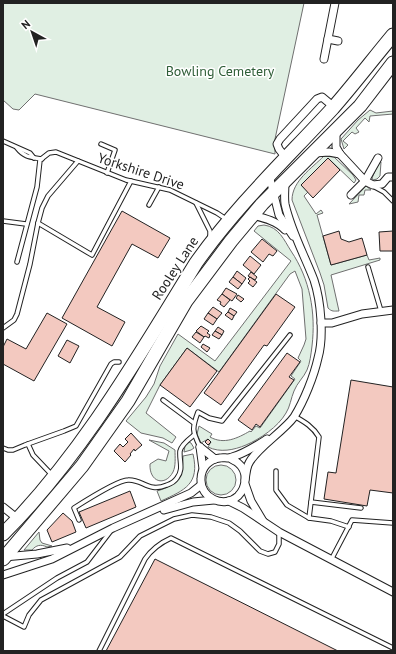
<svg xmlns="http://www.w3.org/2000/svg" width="396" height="654" font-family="'PT Sans',sans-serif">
  <rect width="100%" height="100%" fill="#fff"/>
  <g fill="#e0efe3" stroke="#6f6f6f">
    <polygon points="3,3 304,3 275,139 275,154 35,94 19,110 13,109 3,100"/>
    <polygon points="370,110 376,113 393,111 393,114 370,116 369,122 365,118 356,128 359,132 355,134 352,132 343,141 348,145 344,149 341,139 358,120"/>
    <path d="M324,156L334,157L353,175L356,180L354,183L328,158L301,185L308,192L304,196L316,214L321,210L323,213L317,215L331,265L367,255L369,260L380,258V260L331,275L339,311C334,311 332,312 328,308L324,285L320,273L292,200C292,181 312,168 324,156Z"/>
    <polygon points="379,162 381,162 380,176 377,179 373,180 372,178"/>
    <polygon points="366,186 371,190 365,190 364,195 359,195 358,202 349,204"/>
    <path d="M264,225C279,227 284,240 291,251C310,279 316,313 312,346C311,354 310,363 307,370C304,377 297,383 294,391C291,398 290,407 286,413C278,427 260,439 246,445C234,450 220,453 208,447L211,442L208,439L201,443L197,434L199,426L212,434L210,437C224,445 238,438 250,431L251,432L256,426L260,428L295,379L291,376L301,361L298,358L304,345L306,339L302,289L295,271L290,274L219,372L187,348L160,385L146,413L176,437L172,443L163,438L141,433L126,421L146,397L154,384L160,366L178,334L215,361L291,261L254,231L258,226Z"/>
    <path d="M149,440L164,443L175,450C175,457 176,466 173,472C165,487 149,482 150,464L158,459L166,461L169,451Z"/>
    <polygon points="189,442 191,443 194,448 191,450 184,452 185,446"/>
    <path d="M193,454C200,484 185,490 161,501L157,491C178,485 183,477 183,456Z"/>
    <circle cx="221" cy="480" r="15"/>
    <path d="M39,532L40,540L42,543L52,546L47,547C41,544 36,545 32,550H24Z"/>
  </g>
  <g fill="#f3c9c0" stroke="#222">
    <polygon points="328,158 340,170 313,198 301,185"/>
    <polygon points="122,211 170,238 158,258 132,244 97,307 125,322 112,346 62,318"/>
    <polygon points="339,231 341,239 349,242 362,238 367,255 331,265 323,236"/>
    <polygon points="393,231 393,251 380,251 379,232"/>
    <polygon points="262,239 277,251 273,256 269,254 263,262 251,252"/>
    <polygon points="250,256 261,265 254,274 243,265"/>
    <polygon points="237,271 246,278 242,284 233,277"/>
    <polygon points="251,272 257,277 255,280 248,276"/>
    <polygon points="233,277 242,284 238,289 229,282"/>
    <polygon points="250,277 257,282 253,287 248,283 250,281 248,279"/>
    <polygon points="226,288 237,294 232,301 222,294"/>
    <polygon points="222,294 230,300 224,307 220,304 221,302 217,300"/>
    <polygon points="276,294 295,307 267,346 264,345 221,405 204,393"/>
    <polygon points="238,295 244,299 241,302 236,298"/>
    <polygon points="213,307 222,313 217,319 208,313"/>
    <polygon points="230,308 237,312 234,316 228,312"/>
    <polygon points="228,312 234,316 232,320 225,315"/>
    <polygon points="47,313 67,324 34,381 3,364 3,347 7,339 26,349"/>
    <polygon points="208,313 217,319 213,325 204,319"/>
    <polygon points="201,326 209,331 207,333 210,335 209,338 205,336 204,337 196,331"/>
    <polygon points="218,327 224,331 222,335 215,331"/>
    <polygon points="215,331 222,335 219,339 212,335"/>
    <polygon points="196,332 204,337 200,343 192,337"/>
    <polygon points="67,340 79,346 70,363 58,356"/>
    <polygon points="203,344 210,348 207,352 201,347"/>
    <polygon points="187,348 217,371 190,407 160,385"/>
    <polygon points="287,353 300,362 289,377 294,380 260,427 256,424 252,430 238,420"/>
    <polygon points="351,380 393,387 393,493 370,490 367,506 324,499 328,472 336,473"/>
    <polygon points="131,433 142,445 135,451 134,449 130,454 131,455 125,462 114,451 120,444 123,447 128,442 125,439"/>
    <polygon points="208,439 211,442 208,445 205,442"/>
    <polygon points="130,491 136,507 86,528 79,512"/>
    <polygon points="63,513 72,521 76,532 52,542 47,530"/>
    <polygon points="155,559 338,651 106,651"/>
  </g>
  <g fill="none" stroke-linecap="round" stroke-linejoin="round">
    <defs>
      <g id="lane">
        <polyline points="3,141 30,153 34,158"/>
        <polyline points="101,144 115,150 107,173"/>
        <path d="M17,148C25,158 31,157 42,159"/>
        <polyline points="373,186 384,192 393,201"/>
        <polyline points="196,203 210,231 210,238"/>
        <polyline points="149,205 159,187"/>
        <polyline points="3,221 26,224"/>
        <polyline points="38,223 92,255 131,181"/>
        <polyline points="17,262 37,187 40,160 49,153 56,152 126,180 170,190 217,213 226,219"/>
        <polyline points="368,267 381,311"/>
        <polyline points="3,328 14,320 17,314 30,264 38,223 42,208 48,196 78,161"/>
        <polyline points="163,400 194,423"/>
        <path d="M294,416C305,422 313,427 319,437L309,518"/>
        <polyline points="28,444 33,455 52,475"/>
        <path d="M200,447C192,431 192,428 198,412L209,418L222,421L290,335"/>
        <polyline points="3,448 8,450 13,450 25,445 64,431 76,426 111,364 114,362 119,362"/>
        <polyline points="276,471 276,490 287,505 309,518 331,521 349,527"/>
        <polyline points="311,502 361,508"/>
        <path d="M79,520L74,508C85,501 118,480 128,480C143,479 148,493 167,485C170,484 175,481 177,478C184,469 179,461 180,451C181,445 189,439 194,435"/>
        <polyline points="331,560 352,520 393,523"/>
        <polyline points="3,614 57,578 87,562 110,532"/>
        <polyline points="3,616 24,627 29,615 41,600 120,557 140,536 174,519 192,515 211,517 229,523 240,531 260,551 268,554 275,552 279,544 279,532"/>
        <path d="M99,651L145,559C152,549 160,543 171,538L393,648"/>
      </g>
      <g id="street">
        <polyline points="328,39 338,41"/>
        <polyline points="324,59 335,3"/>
        <polyline points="336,130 336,147 340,154 365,181 373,185 382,184 388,177 393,177"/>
        <polyline points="315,153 329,152 340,154"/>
        <polyline points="286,158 279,149 277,144 280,139 317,99 322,97 334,107"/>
        <polyline points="269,175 279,215 293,236"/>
        <polyline points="351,195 365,181 378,158"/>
        <path d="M252,215C264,218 277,221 285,230"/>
        <polyline points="321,323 332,323 362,314 393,310"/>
        <polyline points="200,447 203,469"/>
        <polyline points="200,447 215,459"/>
        <path d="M230,458C232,460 236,461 238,463C248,471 247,487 238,496C224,509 200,498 201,479C201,468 209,459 220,458C224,457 228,459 232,457C244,454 256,446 267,439"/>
        <path d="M245,480C246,475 246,470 248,465C254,450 283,432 294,417C304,401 314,376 318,358C324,337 321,301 314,280C304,254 291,231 285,204C284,197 285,189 285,182"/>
        <polyline points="245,484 251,501 263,521"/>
        <polyline points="229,501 243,508 279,532 393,592"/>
        <polyline points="3,507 18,519"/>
        <polyline points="164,510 193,502 214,500"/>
        <polyline points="4,557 37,554 67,548"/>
        <polyline points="3,575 52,559 113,528 191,493 201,485"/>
      </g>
      <g id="highway">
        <path d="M3,534C82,455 138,357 196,263C237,205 286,159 333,108C354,84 373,59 393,35"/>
        <polyline points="3,559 82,466 128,401 186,301 231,241 262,204 360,106 393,63"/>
      </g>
    </defs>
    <use href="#lane" stroke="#222" stroke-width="5.5"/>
    <use href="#street" stroke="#222" stroke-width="9"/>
    <use href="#highway" stroke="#222" stroke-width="15"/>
    <use href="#lane" stroke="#fff" stroke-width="3.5"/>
    <use href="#street" stroke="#fff" stroke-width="7"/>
    <use href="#highway" stroke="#fff" stroke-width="13"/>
  </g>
  <g text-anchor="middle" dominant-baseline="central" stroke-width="3" stroke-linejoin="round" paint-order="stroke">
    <g font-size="14" fill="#2f5e38" stroke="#fff">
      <text x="220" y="71">Bowling Cemetery</text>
    </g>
    <g font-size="14" fill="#222" stroke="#fff">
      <text transform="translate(141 171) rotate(18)">Yorkshire Drive</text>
      <text transform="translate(175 268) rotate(-57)">Rooley Lane</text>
    </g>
  </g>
  <rect width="396" height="654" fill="none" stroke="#222222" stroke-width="8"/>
  <g transform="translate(32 32) rotate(320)" stroke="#ffffff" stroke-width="3" paint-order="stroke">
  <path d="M0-3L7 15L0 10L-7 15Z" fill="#222222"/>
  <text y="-6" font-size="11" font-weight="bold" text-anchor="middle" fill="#222222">N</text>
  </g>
</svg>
